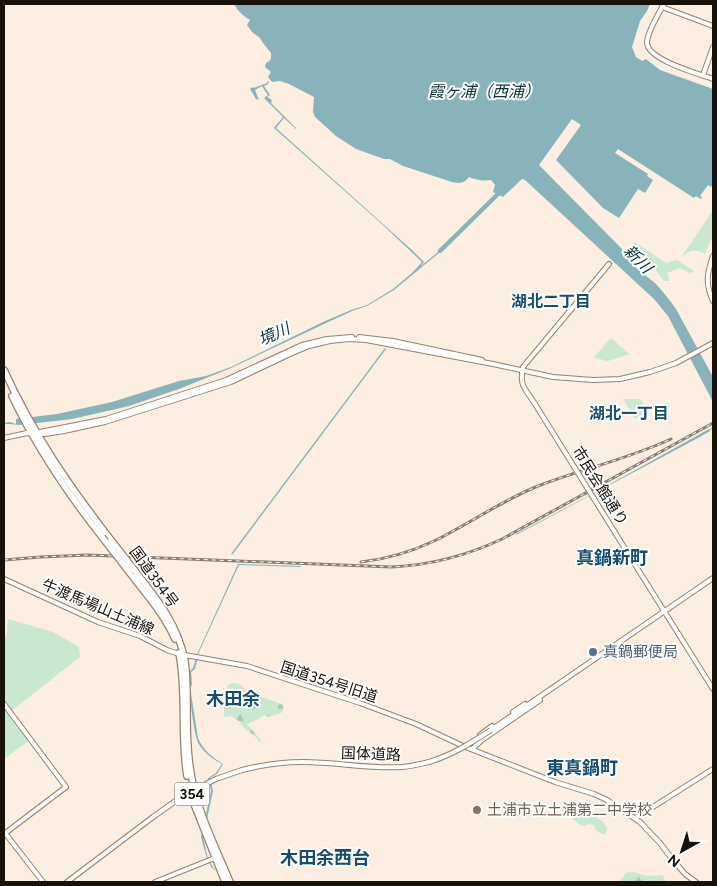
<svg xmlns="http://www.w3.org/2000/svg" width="717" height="886" font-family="Figtree,'Noto Sans JP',sans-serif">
  <defs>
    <pattern id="forest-firs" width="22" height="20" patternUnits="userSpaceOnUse" patternTransform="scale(1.25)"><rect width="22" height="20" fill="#cae8cf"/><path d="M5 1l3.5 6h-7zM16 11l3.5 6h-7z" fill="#adc6b0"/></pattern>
  </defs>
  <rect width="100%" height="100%" fill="#fceee0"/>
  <g fill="url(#forest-firs)">
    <polygon points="232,683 240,684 244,689 252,693 283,705 283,712 269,717 265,715 256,720 247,724 260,739 261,742 260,743 258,739 243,727 240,722 231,716 224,717 224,698 228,685"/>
    <polygon points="633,872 648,876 663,875 665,882 619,882 626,873"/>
  </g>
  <g fill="#cae8cf">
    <path d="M713,210V238L710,241L705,254C696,248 688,250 681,258Z"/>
    <polygon points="635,242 666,263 677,260 694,271 689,273 680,268 667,273 670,281 664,281 656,270 644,263 635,256 634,248 632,246"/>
    <polygon points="611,338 629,354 608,361 595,358 594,357"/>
    <polygon points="623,399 640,399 648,411 635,419"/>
    <polygon points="8,619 53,632 79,647 80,657 10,712 4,704 4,642 7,633"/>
    <polygon points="4,708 27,738 27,742 4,759"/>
    <path d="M578,812C590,814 603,817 607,829L605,835L595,830L596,827C591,823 588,824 584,826C579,825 576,821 572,818Z"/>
  </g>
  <g fill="#88b3bb">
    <path d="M234,4H654H650L647,11L640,21L632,47L636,57L642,61L646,59L660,70L713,89V183L711,187L708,185L700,196L702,197L701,199L696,196L694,198L618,149L615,153L648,174L647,176L653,180L645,193L638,189L619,218L603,208L556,160L581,125L572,119L539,165L623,250C625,262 647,276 656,284C663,292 670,300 676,309L713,377V402L668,316L654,299L525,180L522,179L503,197L493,192L495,185L491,180C483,181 476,180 469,177C464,183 461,184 452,182L403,166L390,159H384L356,149L336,136L315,117L313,112L314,97L289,84L280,81L272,82L268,77L271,72L265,67L266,63L268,62L271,59V53L263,43L260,38L252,32L247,25L250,20C243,16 238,11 234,4Z"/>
    <polygon points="268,81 269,82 268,84 264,86 270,95 267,97 272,100 271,103 296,128 296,129 284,118 276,128 413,251 424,262 420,267 444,247 445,248 394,290 367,306 352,311 324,324 231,368 179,389 129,406 72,419 20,425 10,424 4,424 4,423 10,422 16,424 16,419 57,414 112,402 179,381 206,376 231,367 323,322 351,310 367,305 393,289 412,273 422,262 383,225 274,128 283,117 264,98 268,95 265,91 262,86 255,90 259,100 256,99 250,89 253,87 254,88 267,83"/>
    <polygon points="385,348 386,349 232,555 231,554"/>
    <polygon points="709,429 710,431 698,438 516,535 516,534 594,493"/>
    <path d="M238,564L301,566V567L239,565L199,652L195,669L191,672L192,685L190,687L198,738C202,749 213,758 223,764L217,774L210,778L213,791L203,837L208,859L213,867L212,868L207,859L201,837L211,791L208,778L216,773L222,764C214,760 205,753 200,746C194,739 190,698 189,687L190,685V671L193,668L198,652Z"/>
  </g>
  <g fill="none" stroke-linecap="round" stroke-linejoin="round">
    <g stroke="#88b3bb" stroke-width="1">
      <polyline points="709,430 713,428"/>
      <polyline points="212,867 215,870"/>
    </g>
    <polyline stroke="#88b3bb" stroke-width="4.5" points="440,251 502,190"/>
    <defs>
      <g id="secondary">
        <path d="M664,4C659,13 647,32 647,43C648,60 699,74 713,79"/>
        <polyline points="662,7 713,26"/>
        <polyline points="703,75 713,47"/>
        <path d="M713,256C707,273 705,284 713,301"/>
        <polyline points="359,337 393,341 482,360"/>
        <path d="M535,404C525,388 519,386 523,367L609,264"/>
        <polyline points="40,432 106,419 226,380 302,345 327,339 352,337"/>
        <polyline points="4,438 27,433 45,434 64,431 105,422 231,382 290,354 309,346 330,341 349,339 366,340 493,364 553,377 593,380 620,379 650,372 676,363 713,343"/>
        <polyline points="639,571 713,689"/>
        <polyline points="4,579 98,622 140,636 167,650 179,654 247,666 360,703 416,724 463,746 555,782 594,794 607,800 640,822 660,843 669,855 685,874 696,882"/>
        <polyline points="4,704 66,787 4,834"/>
        <polyline points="513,712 525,704"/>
        <polyline points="491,730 713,578"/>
        <polyline points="480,735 492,726"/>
        <polyline points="472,749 482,740 540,700"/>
        <path d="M242,770C262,765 282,762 303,762C336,762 369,769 403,767C412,766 420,764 429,762"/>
        <polyline points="636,819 637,817 713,769"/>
        <polyline points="5,833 43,882"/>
        <polyline points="67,882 153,817 184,795"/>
        <polyline points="155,882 217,857"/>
      </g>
      <g id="highway">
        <path d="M4,370C32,432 70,487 111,540"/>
        <path d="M12,396C36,446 68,494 102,537"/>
        <path d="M136,572C158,600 178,625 185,661C187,675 187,689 187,703C187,728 187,754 192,779C199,815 216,848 230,882"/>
        <path d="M130,573C146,594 164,614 175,639"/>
        <path d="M179,653C187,693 180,735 187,776"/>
        <polyline points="194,804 225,882"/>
      </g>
    </defs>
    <use href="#secondary" stroke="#97826d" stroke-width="6"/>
    <use href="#highway" stroke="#97826d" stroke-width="8"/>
    <use href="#secondary" stroke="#fff" stroke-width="4"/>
    <use href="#highway" stroke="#fff" stroke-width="5.5"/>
    <defs>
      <g id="rail">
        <path d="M4,560L40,557L87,555L392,567C432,565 466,556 502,539L713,423"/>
        <path d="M361,562C386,559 411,552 434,541C469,524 501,501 538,486C582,469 628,459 671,439"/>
      </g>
    </defs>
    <use href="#rail" stroke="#887e73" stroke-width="3"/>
    <use href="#rail" stroke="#fefefe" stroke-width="1" stroke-dasharray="4" stroke-linecap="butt"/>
    <defs>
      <g id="secondary-bridge">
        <polyline points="535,404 639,571"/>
        <path d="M429,762C452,755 471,743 491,730"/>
        <polyline points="184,795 216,779 242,770"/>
      </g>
      <g id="highway-bridge">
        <polyline points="102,537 130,573"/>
        <polyline points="111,540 136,572"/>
      </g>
    </defs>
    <use href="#secondary-bridge" stroke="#97826d" stroke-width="6" stroke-linecap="butt"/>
    <use href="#highway-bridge" stroke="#97826d" stroke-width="8" stroke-linecap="butt"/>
    <use href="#secondary-bridge" stroke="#fff" stroke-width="4"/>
    <use href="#highway-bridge" stroke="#fff" stroke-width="5.5"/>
  </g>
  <circle fill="#5c6f8a" stroke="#fefefe" stroke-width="2" cx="593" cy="652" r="5"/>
  <circle fill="#8d6e63" stroke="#fefefe" stroke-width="2" cx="477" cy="810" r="5"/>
  <g text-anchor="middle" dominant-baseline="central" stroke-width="4" stroke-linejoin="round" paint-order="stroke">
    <rect fill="#fefefe" stroke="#5e5953" stroke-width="1" x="174.5" y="782.5" width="35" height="23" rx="4"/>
    <g font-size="14" font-weight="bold" fill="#19120a">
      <text x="192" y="794">354</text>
    </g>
    <g font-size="15" fill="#19120a" stroke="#fefefe">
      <text transform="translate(600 486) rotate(58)">市民会館通り</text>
      <text transform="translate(154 577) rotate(54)">国道354号</text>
      <text transform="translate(98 607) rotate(23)">牛渡馬場山土浦線</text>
      <text transform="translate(329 682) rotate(18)">国道354号旧道</text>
      <text transform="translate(371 754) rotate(2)">国体道路</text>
    </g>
    <g font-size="15" fill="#4e5e75" stroke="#fefefe" text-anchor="start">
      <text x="603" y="652">真鍋郵便局</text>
    </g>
    <g font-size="15" fill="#785e54" stroke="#fefefe" text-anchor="start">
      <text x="487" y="810">土浦市立土浦第二中学校</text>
    </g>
    <g font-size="16" font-style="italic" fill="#0b363c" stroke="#fefefe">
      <text x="484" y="91">霞ヶ浦（西浦）</text>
      <text transform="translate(638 259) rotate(45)">新川</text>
      <text transform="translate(274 334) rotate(-24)">境川</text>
    </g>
    <g font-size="16" font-weight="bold" fill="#154e70" stroke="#fefefe">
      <text x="551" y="301">湖北二丁目</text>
      <text x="629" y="413">湖北一丁目</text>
    </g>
    <g font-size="18" font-weight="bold" fill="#154e70" stroke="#fefefe">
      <text x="612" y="558">真鍋新町</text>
      <text x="233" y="699">木田余</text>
      <text x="582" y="768">東真鍋町</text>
      <text x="325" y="858">木田余西台</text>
    </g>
  </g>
  <rect width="717" height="886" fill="none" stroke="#19120a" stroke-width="10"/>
  <g transform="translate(682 851) rotate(219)" stroke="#fefefe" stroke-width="4" paint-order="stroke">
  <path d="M0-4L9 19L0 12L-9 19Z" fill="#19120a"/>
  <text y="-8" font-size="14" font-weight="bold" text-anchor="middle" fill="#19120a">N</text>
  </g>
</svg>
